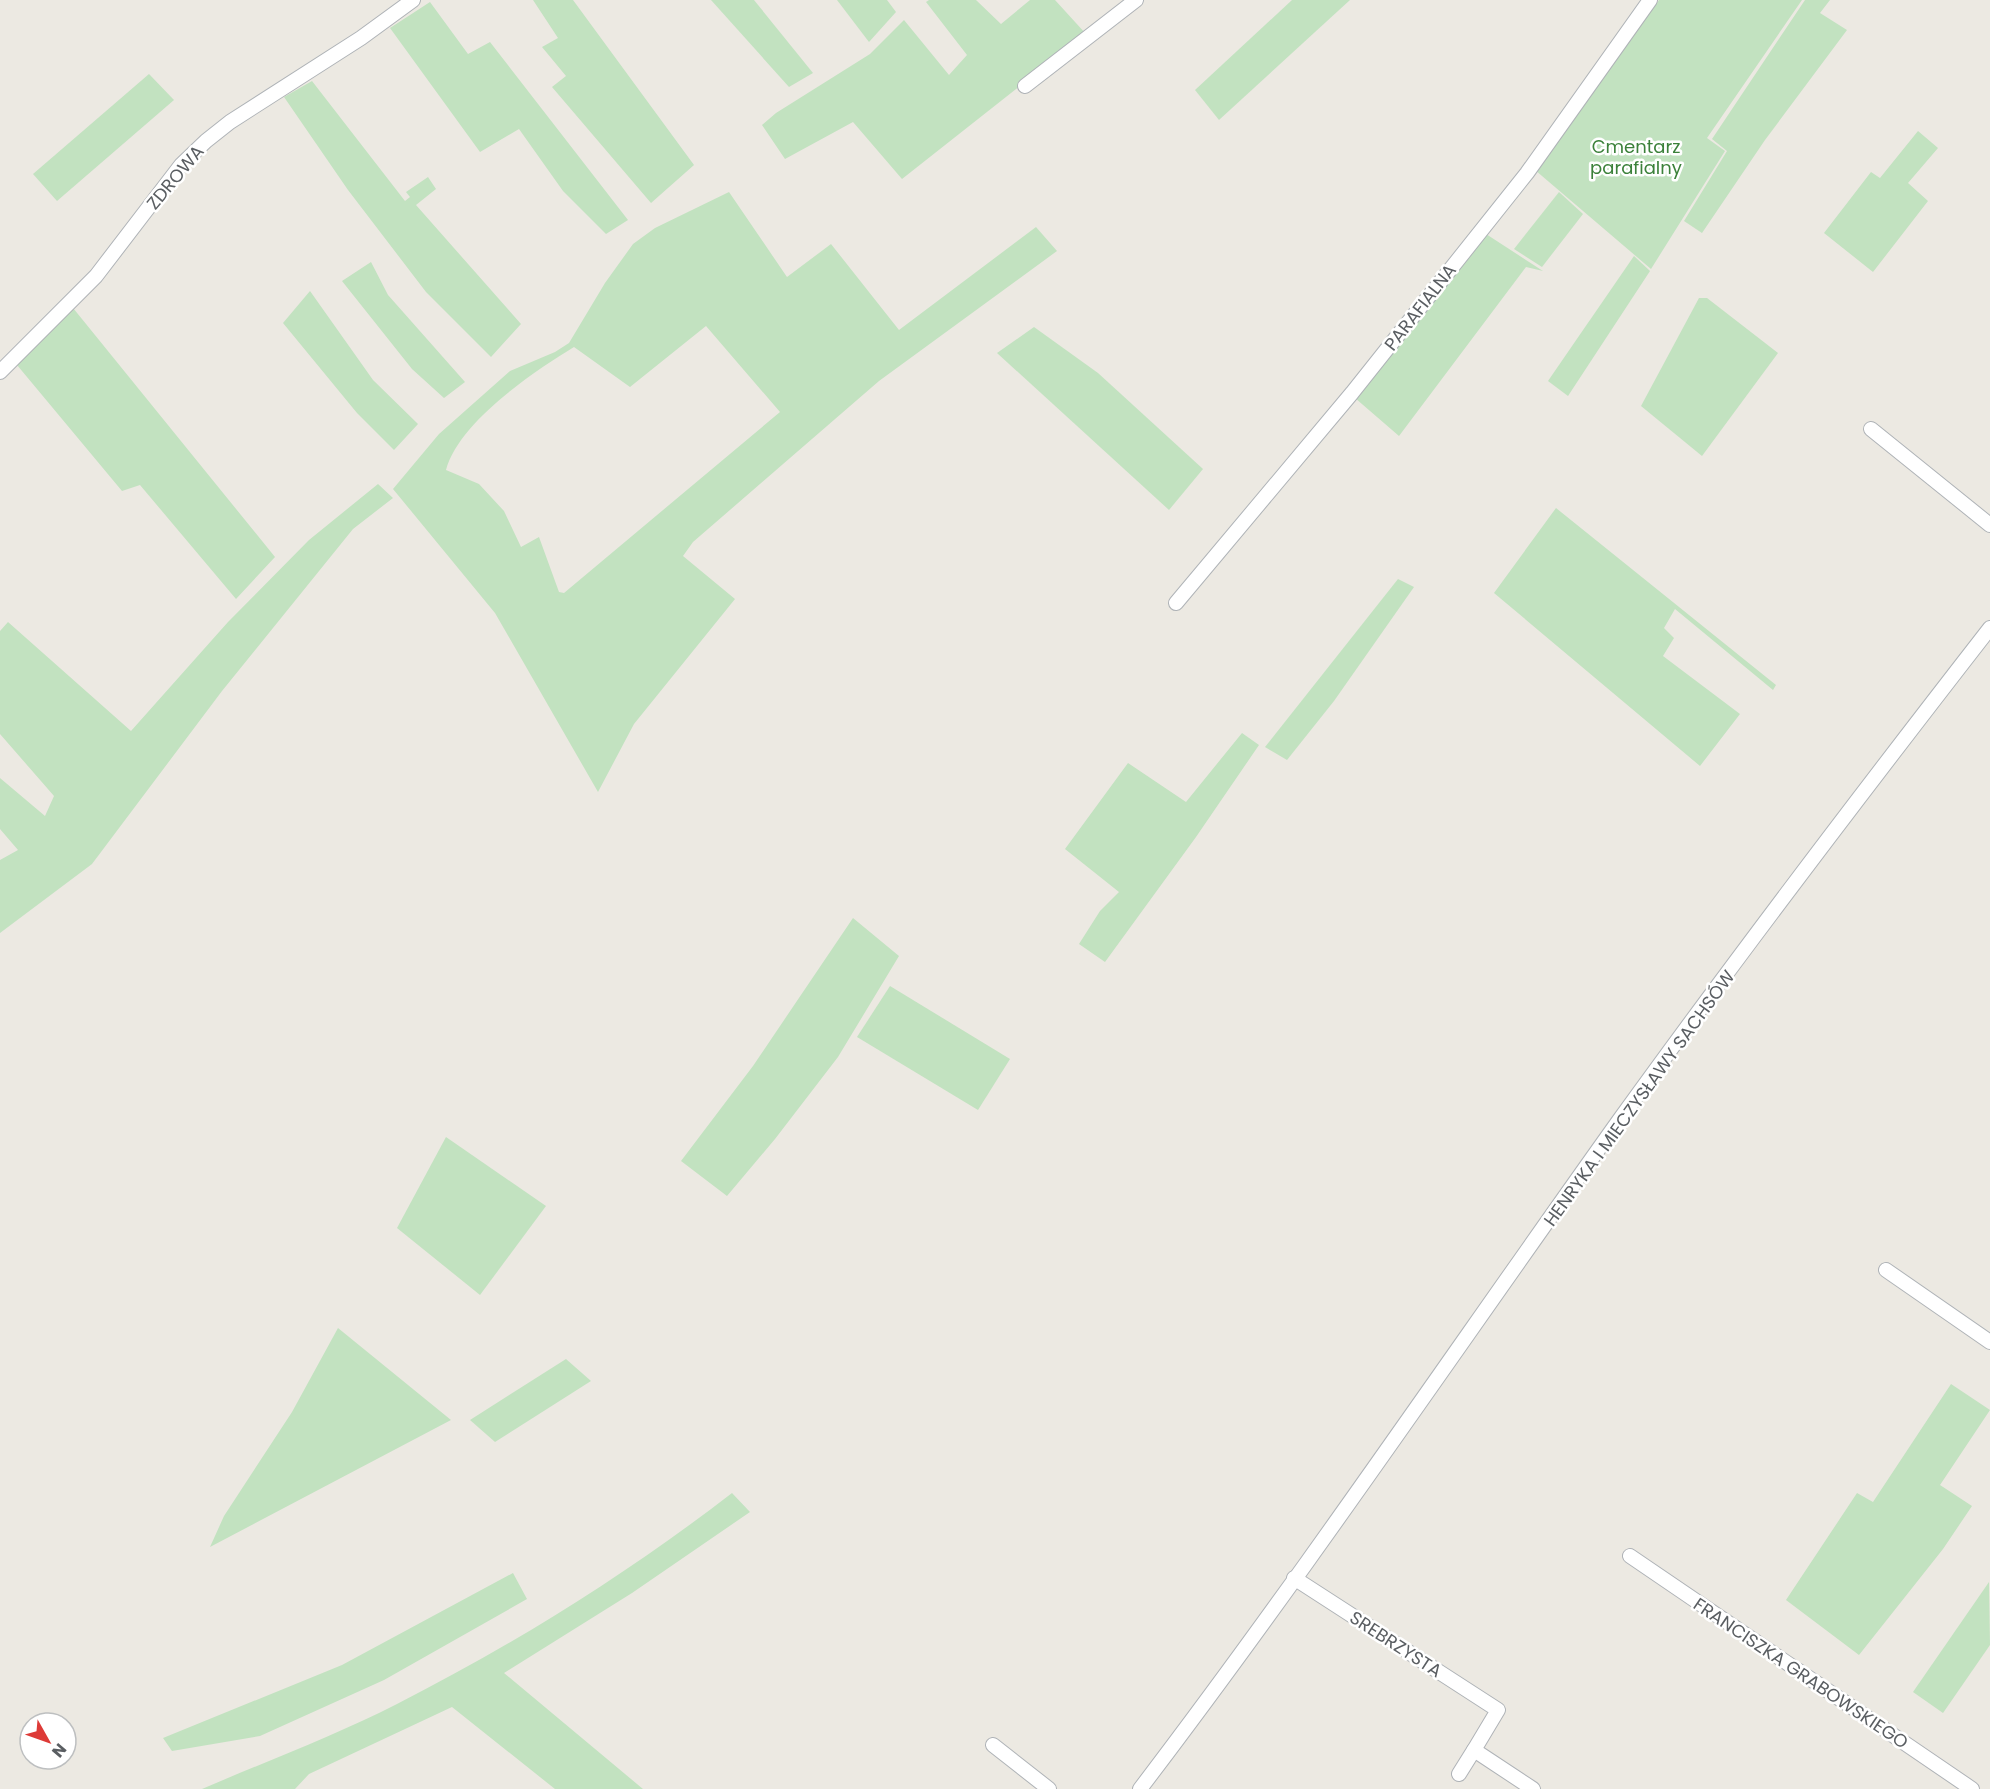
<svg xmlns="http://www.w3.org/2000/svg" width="1990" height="1789" font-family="Poppins,sans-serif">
  <rect width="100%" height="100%" fill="#ece9e2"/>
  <g fill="#c2e2c0" fill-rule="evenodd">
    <polygon points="533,0 573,0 694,165 651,203 552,87 566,76 542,47 558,38"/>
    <polygon points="711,0 754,0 813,73 789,87"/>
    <polygon points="837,0 887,0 896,12 869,42"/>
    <polygon points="929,0 976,0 1001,24 1030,0 1055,0 1086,34 902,179 853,122 785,159 762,125 776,113 870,54 904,20 949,75 967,55 926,2"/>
    <polygon points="1292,0 1350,0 1219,120 1195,90"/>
    <polygon points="1659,0 1802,0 1707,138 1725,151 1651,269 1535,170"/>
    <polygon points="1805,0 1830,0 1820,13 1847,30 1765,140 1702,233 1684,221 1727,151 1712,139"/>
    <polygon points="430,2 468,54 490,42 628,220 606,234 563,191 519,129 480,152 390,28"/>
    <polygon points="149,74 174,100 57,201 33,174"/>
    <polygon points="312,81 405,201 410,197 406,192 428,177 436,189 416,205 521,324 491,357 426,292 348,190 284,97"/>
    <polygon points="1918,131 1938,148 1908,183 1928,201 1873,272 1824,233 1871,172 1880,178"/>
    <path d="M729,192L787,277L831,244L899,330L1036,227L1057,251L879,381L693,542L683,556L735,599L634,724L598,792L495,613L393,489L439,434L510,371L555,352L569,343L605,283L633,244L655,228ZM706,326L780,412L564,593L559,592L539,537L521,547L504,511L479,484L446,470C459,422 533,372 574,347L630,387Z"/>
    <polygon points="1559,192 1583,214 1542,267 1514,249"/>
    <polygon points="1486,234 1543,271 1526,267 1399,436 1355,398"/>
    <polygon points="1634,256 1650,271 1568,396 1548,381"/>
    <polygon points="371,262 388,295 465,382 444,398 412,369 342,281"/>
    <polygon points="310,291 373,380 418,424 394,450 357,413 283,323"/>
    <polygon points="1699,298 1707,298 1778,353 1702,456 1641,406"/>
    <polygon points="69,303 275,557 236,599 140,485 122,491 12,359"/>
    <polygon points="1034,327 1098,373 1203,469 1169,510 997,353"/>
    <polygon points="378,484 393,498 353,529 222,691 92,864 0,933 0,860 18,850 0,829 0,778 45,816 54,796 0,734 0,631 8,622 131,731 228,622 309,540"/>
    <polygon points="1556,508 1776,685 1773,690 1675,609 1664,628 1674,638 1663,656 1740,714 1700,766 1494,593"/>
    <polygon points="1398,579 1414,587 1334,701 1287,760 1265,747"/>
    <polygon points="1242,733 1259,745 1196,837 1105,962 1079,944 1100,911 1119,892 1065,849 1128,763 1186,802"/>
    <polygon points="853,918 899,956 838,1057 775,1139 727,1196 681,1161 753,1066"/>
    <polygon points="890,986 1010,1059 978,1110 857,1037"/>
    <polygon points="446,1137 546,1206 480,1295 397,1228"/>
    <polygon points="338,1328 451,1420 210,1547 224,1516 292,1412"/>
    <polygon points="566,1359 591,1381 495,1442 470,1420"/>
    <polygon points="1951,1384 1990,1410 1940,1485 1972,1506 1943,1549 1859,1655 1786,1600 1857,1493 1873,1502"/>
    <path d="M732,1493L750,1512L632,1593L504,1673L643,1789H555L452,1707L309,1774L295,1789H202C267,1761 334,1736 397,1704C515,1644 627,1574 732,1493Z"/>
    <polygon points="513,1573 527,1599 384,1680 260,1736 172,1751 163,1738 342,1665"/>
    <polygon points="1989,1582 1990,1645 1943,1713 1913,1692"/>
  </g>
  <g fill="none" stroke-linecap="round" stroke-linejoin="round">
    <defs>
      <g id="minor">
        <polyline points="1025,86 1136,0"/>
        <polyline points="0,372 96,276 181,165 206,141 230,122 361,38 413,0"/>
        <polyline points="1871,429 1990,525"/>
        <polyline points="1176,603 1352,393 1527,173 1650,0"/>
        <polyline points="1886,1270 1990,1342"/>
        <polyline points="1630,1556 1972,1789"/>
        <polyline points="1294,1578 1498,1710 1474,1750 1533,1789"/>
        <polyline points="993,1745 1049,1789"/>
        <polyline points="1459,1774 1474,1750"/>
        <path d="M1140,1789C1306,1571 1460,1343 1620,1119C1740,953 1864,790 1990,628"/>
      </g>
    </defs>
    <use href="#minor" stroke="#afb3b7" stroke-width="16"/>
    <use href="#minor" stroke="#fff" stroke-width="14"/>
  </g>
  <g text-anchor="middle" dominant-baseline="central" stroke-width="5" stroke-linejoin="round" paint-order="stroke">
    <g font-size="18" fill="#3b813a" stroke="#fff">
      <text x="1636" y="146">Cmentarz<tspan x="1636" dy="21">parafialny</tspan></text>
    </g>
    <g font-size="18" fill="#5a5e62" stroke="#fff">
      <text transform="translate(175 177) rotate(-50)">ZDROWA</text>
      <text transform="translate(1420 307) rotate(-52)">PARAFIALNA</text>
      <text transform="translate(1639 1098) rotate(-54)">HENRYKA I MIECZYSŁAWY SACHSÓW</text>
      <text transform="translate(1396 1644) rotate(33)">SREBRZYSTA</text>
      <text transform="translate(1801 1673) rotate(34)">FRANCISZKA GRABOWSKIEGO</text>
    </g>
  </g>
  <g transform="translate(48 1741) rotate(130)"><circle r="28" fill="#ffffff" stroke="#bdbfc0" stroke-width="1.5"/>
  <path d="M0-4.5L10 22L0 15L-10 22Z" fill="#dd3a37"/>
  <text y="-9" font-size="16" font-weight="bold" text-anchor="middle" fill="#5a5e62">N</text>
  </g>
</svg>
